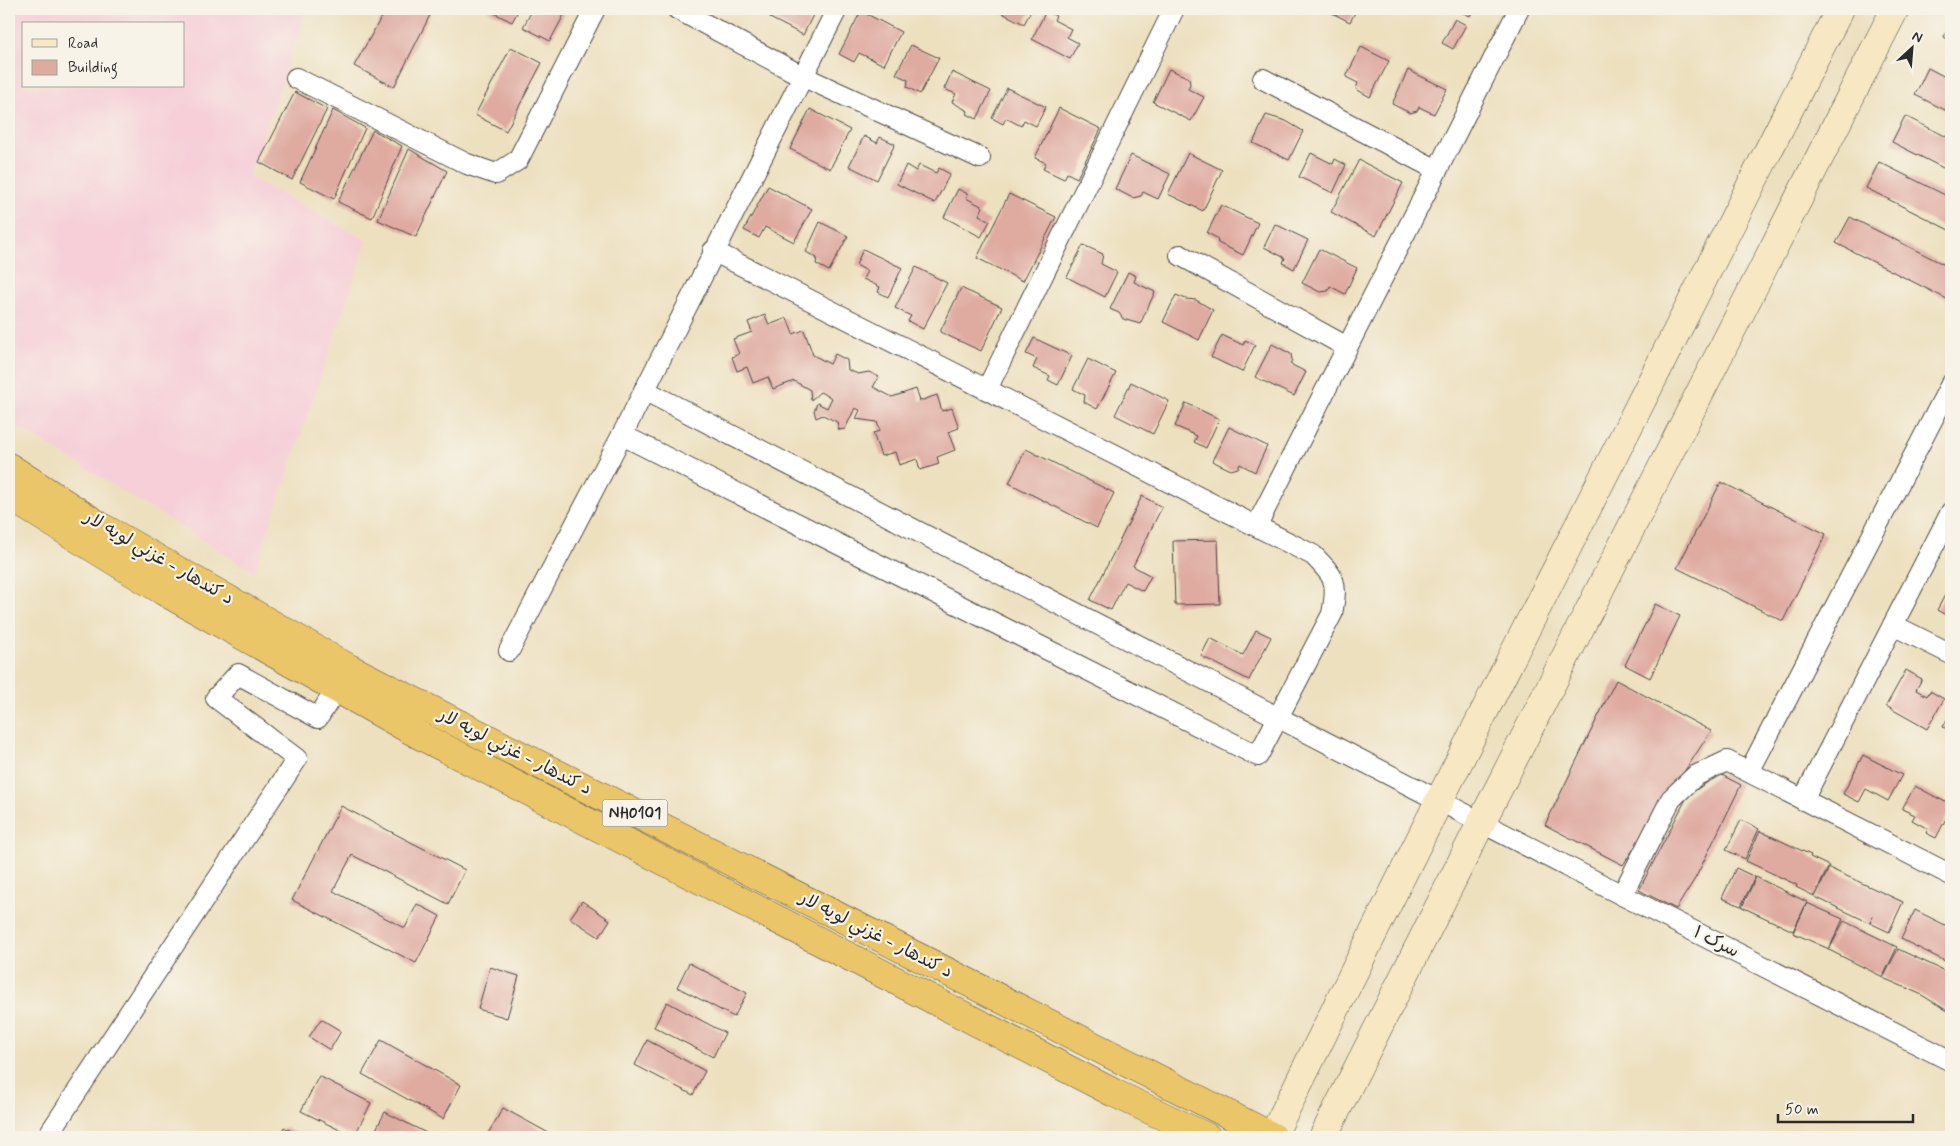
<svg xmlns="http://www.w3.org/2000/svg" width="1960" height="1146" font-family="Mynerve,'Playpen Sans Arabic',sans-serif">
  <rect width="100%" height="100%" fill="#f7f3e8"/>
  <filter id="ink" filterUnits="userSpaceOnUse"><feTurbulence type="fractalNoise" baseFrequency=".02" numOctaves="2"/><feDisplacementMap in="SourceGraphic" scale="10" xChannelSelector="R" yChannelSelector="G"/><feConvolveMatrix kernelMatrix="1 2 1 2 8 2 1 2 1" color-interpolation-filters="sRGB"/></filter>
  <filter id="wash" filterUnits="userSpaceOnUse"><feTurbulence type="fractalNoise" baseFrequency=".0096" numOctaves="4" result="noise"/><feDisplacementMap in="SourceGraphic" scale="20" xChannelSelector="R" yChannelSelector="G"/><feGaussianBlur stdDeviation="1.12" result="paint"/><feColorMatrix in="noise" values="0 0 0 0 0 0 0 0 0 0 0 0 0 0 0 0 0 1.4 0 .05"/><feComposite in="paint" operator="in"/></filter>
  <g filter="url(#wash)">
    <rect width="100%" height="100%" fill="#ede0bf"/>
    <path fill="#f6cfd8" fill-rule="evenodd" d="M9,9H307L249,177L367,241L254,572L9,421ZM24,24H184V86H24Z"/>
    <g id="blocks">
      <g fill="#dfaba1">
        <polygon points="386,9 433,9 394,87 354,66"/>
        <polygon points="486,9 519,9 512,22"/>
        <polygon points="533,9 567,9 550,41 523,27"/>
        <polygon points="775,9 816,9 803,35 770,18"/>
        <polygon points="994,9 1032,9 1024,24"/>
        <polygon points="1324,9 1357,9 1350,22"/>
        <polygon points="1455,9 1474,9 1470,16"/>
        <polygon points="861,11 901,32 884,65 859,53 854,62 839,54"/>
        <polygon points="1046,11 1056,16 1054,20 1071,29 1067,37 1078,43 1070,59 1032,39"/>
        <polygon points="1455,19 1466,25 1453,49 1442,43"/>
        <polygon points="1951,22 1951,41 1944,37"/>
        <polygon points="911,45 939,58 920,94 907,87 908,80 896,74"/>
        <polygon points="511,47 542,63 506,131 475,115"/>
        <polygon points="1361,47 1389,61 1370,97 1356,89 1358,83 1346,77"/>
        <polygon points="1928,68 1951,80 1951,113 1915,95"/>
        <polygon points="1169,69 1189,78 1190,84 1188,89 1204,97 1191,121 1153,102"/>
        <polygon points="1408,70 1447,89 1434,114 1419,107 1417,111 1410,113 1392,104"/>
        <polygon points="952,72 991,91 977,119 967,114 968,111 952,102 956,94 944,89"/>
        <polygon points="1007,88 1046,107 1036,126 1024,120 1021,126 1006,118 1003,124 992,118"/>
        <polygon points="295,92 327,109 292,180 259,162"/>
        <polygon points="1059,108 1101,129 1077,178 1067,173 1064,179 1043,169 1046,163 1035,158"/>
        <polygon points="810,109 850,130 830,169 790,149"/>
        <polygon points="333,110 365,128 334,199 300,182"/>
        <polygon points="1266,115 1286,121 1303,131 1289,160 1253,143"/>
        <polygon points="1905,116 1951,139 1951,172 1892,142"/>
        <polygon points="373,130 402,146 372,218 338,202"/>
        <polygon points="864,136 877,143 880,137 895,144 877,180 849,166"/>
        <polygon points="409,149 447,171 416,237 378,220"/>
        <polygon points="1188,153 1222,170 1203,211 1168,194"/>
        <polygon points="1311,153 1333,164 1335,159 1346,165 1333,193 1299,177"/>
        <polygon points="1131,155 1170,174 1158,199 1143,192 1141,196 1133,198 1115,189"/>
        <polygon points="1359,160 1403,183 1376,236 1331,212"/>
        <polygon points="1879,162 1951,198 1951,231 1866,188"/>
        <polygon points="906,165 916,171 919,165 936,173 939,168 950,174 935,203 897,184"/>
        <polygon points="768,186 812,209 794,242 765,227 759,238 744,230"/>
        <polygon points="958,189 968,194 966,198 983,207 979,215 990,221 981,237 944,217"/>
        <polygon points="1009,194 1056,217 1023,281 977,258"/>
        <polygon points="1221,205 1258,223 1243,255 1218,243 1217,238 1207,233"/>
        <polygon points="1850,217 1951,268 1951,301 1836,243"/>
        <polygon points="820,222 848,236 829,271 816,264 817,258 806,252"/>
        <polygon points="1275,224 1308,240 1294,269 1283,263 1285,258 1264,247"/>
        <polygon points="1083,245 1103,254 1101,264 1117,272 1105,297 1067,277"/>
        <polygon points="863,249 902,268 888,297 878,292 880,287 863,279 867,271 856,265"/>
        <polygon points="1319,249 1357,268 1345,294 1330,286 1328,291 1320,292 1302,283"/>
        <polygon points="916,267 947,283 923,329 908,321 911,316 895,308"/>
        <polygon points="1128,272 1136,276 1134,282 1155,292 1140,324 1123,319 1119,313 1110,309"/>
        <polygon points="961,288 1002,307 981,351 940,332"/>
        <polygon points="1176,295 1186,299 1196,300 1213,310 1199,340 1163,322"/>
        <polygon points="765,315 769,325 787,318 793,334 804,330 813,355 830,364 835,354 847,360 848,370 858,374 869,372 879,377 873,387 892,397 916,389 920,401 937,395 942,411 952,408 959,428 948,432 955,450 937,457 939,464 920,470 917,459 899,465 895,452 881,456 873,433 880,431 877,422 856,419 860,410 855,408 845,429 839,430 837,422 823,415 816,418 814,411 817,403 827,408 832,398 820,392 811,400 810,390 794,381 773,389 768,377 753,383 747,367 737,371 732,357 739,354 733,339 752,332 748,322"/>
        <polygon points="1222,335 1243,345 1245,340 1255,345 1242,372 1211,357"/>
        <polygon points="1034,338 1072,356 1058,385 1048,380 1050,376 1033,368 1037,359 1026,354"/>
        <polygon points="1272,344 1291,354 1292,360 1290,364 1306,372 1294,396 1255,377"/>
        <polygon points="1088,359 1116,373 1097,409 1084,402 1085,395 1073,389"/>
        <polygon points="1131,382 1169,401 1153,434 1115,415"/>
        <polygon points="1186,403 1219,419 1206,448 1194,442 1197,436 1175,426"/>
        <polygon points="1229,427 1267,446 1255,472 1240,464 1238,468 1231,470 1212,461"/>
        <polygon points="1026,449 1114,493 1097,528 1009,483"/>
        <polygon points="1721,482 1826,534 1783,621 1677,568"/>
        <polygon points="1142,496 1162,507 1133,566 1151,576 1143,591 1125,582 1111,610 1090,600"/>
        <polygon points="1218,540 1220,604 1175,605 1173,541"/>
        <polygon points="1951,578 1951,618 1937,610 1945,595 1948,597 1950,592 1946,588"/>
        <polygon points="1655,604 1680,616 1650,678 1625,665"/>
        <polygon points="1256,630 1271,637 1249,680 1201,656 1210,638 1243,655"/>
        <polygon points="1906,670 1922,679 1916,690 1927,696 1930,691 1944,699 1927,729 1886,706"/>
        <polygon points="1616,680 1711,731 1623,865 1545,825"/>
        <polygon points="1951,712 1951,731 1943,727"/>
        <polygon points="1863,755 1902,775 1888,801 1866,789 1859,802 1843,794"/>
        <polygon points="1720,774 1741,785 1696,877 1676,909 1639,890 1688,795"/>
        <polygon points="1915,786 1951,805 1951,809 1936,838 1926,833 1928,829 1912,820 1915,815 1902,809"/>
        <polygon points="341,806 465,870 448,904 352,855 333,891 405,928 417,904 440,916 416,963 292,900"/>
        <polygon points="1741,820 1759,829 1745,859 1726,850"/>
        <polygon points="1760,831 1811,855 1810,857 1829,866 1814,896 1796,887 1797,885 1746,861"/>
        <polygon points="1736,868 1755,877 1741,906 1722,898"/>
        <polygon points="1829,868 1903,902 1889,932 1870,923 1873,916 1870,923 1815,897"/>
        <polygon points="1756,877 1807,902 1793,931 1742,907"/>
        <polygon points="582,901 610,920 599,937 570,918"/>
        <polygon points="1807,903 1843,919 1829,949 1793,933"/>
        <polygon points="1915,910 1951,928 1951,964 1901,939"/>
        <polygon points="1844,921 1897,947 1883,977 1829,950"/>
        <polygon points="1898,949 1951,974 1951,1013 1920,994 1883,978"/>
        <polygon points="689,963 747,993 734,1017 677,987"/>
        <polygon points="490,967 519,976 507,1018 478,1009"/>
        <polygon points="667,1002 725,1033 713,1057 654,1027"/>
        <polygon points="321,1019 341,1031 330,1050 309,1037"/>
        <polygon points="381,1040 461,1085 443,1119 362,1074"/>
        <polygon points="647,1040 705,1071 693,1095 635,1065"/>
        <polygon points="319,1076 371,1103 354,1137 301,1111"/>
        <polygon points="503,1108 556,1137 486,1137"/>
        <polygon points="385,1112 434,1137 372,1137"/>
        <polygon points="284,1127 303,1137 279,1137"/>
      </g>
    </g>
  </g>
  <g filter="url(#ink)">
    <use href="#blocks" fill-opacity="0" stroke="#484641" stroke-width="1"/>
    <g fill="none" stroke-linecap="round" stroke-linejoin="round">
      <defs>
        <g id="street">
          <polyline points="677,9 802,76 980,158"/>
          <polyline points="296,78 467,164 496,174 518,160 595,9"/>
          <polyline points="1263,79 1437,170"/>
          <polyline points="1180,255 1347,347"/>
          <polyline points="987,389 1174,9"/>
          <polyline points="644,390 1622,895 1951,1061"/>
          <path d="M622,435L1258,756L1332,614C1338,582 1336,578 1313,555L713,251"/>
          <polyline points="1257,525 1519,9"/>
          <polyline points="1893,625 1951,654"/>
          <polyline points="509,651 622,435 837,9"/>
          <polyline points="1749,772 1951,384"/>
          <polyline points="1803,800 1951,512"/>
          <polyline points="1622,895 1671,799 1695,776 1727,761 1951,875"/>
          <polyline points="47,1137 297,759 216,698 238,674 318,718 343,678"/>
        </g>
        <g id="secondary">
          <polyline points="1272,1137 1440,799 1840,9"/>
          <polyline points="1323,1137 1482,821 1895,9"/>
        </g>
        <g id="highway">
          <polyline points="9,467 100,526 349,668 1273,1137"/>
          <polyline points="9,496 163,591 421,736 1114,1093 1207,1137"/>
        </g>
      </defs>
      <use href="#street" stroke="#484641" stroke-width="22"/>
      <use href="#secondary" stroke="#484641" stroke-width="29"/>
      <use href="#highway" stroke="#484641" stroke-width="29"/>
      <use href="#street" stroke="#fff" stroke-width="20"/>
      <use href="#secondary" stroke="#f7e8c3" stroke-width="28"/>
      <use href="#highway" stroke="#ebc669" stroke-width="28"/>
    </g>
  </g>
  <g text-anchor="middle" dominant-baseline="central" stroke-width="4.5" stroke-linejoin="round" paint-order="stroke">
    <rect fill="#f7f3e8" stroke="#686764" stroke-width="1" x="602.5" y="799.5" width="65" height="27" rx="4"/>
    <g font-size="16" font-weight="bold" fill="#2b2b2b">
      <text x="635" y="813">NH0101</text>
    </g>
    <g font-size="18" fill="#2b2b2b" stroke="#f7f3e8">
      <text transform="translate(159 558) rotate(30)">د کندهار - غزني لويه لار</text>
      <text transform="translate(515 752) rotate(27)">د کندهار - غزني لويه لار</text>
      <text transform="translate(876 935) rotate(27)">د کندهار - غزني لويه لار</text>
      <text transform="translate(1716 942) rotate(27)">سرک ۱</text>
    </g>
  </g>
  <rect width="1960" height="1146" fill="none" stroke="#f7f3e8" stroke-width="30"/>
  <rect x="22" y="22" width="162" height="65" fill="#f7f3e8" stroke="#a5a39c"/>
  <rect x="32" y="39" width="25" height="8" fill="#f7e8c3" stroke="#a5a39c"/>
  <text x="68" y="48" font-size="15" fill="#2b2b2b">Road</text>
  <rect x="32" y="60" width="25" height="15" fill="#dfaba1" stroke="#a5a39c"/>
  <text x="68" y="72" font-size="15" fill="#2b2b2b">Building</text>
  <g transform="translate(1912 48) rotate(26)" stroke="#f7f3e8" stroke-width="4" paint-order="stroke">
  <path d="M0-4L9 19L0 12L-9 19Z" fill="#2b2b2b"/>
  <text y="-8" font-size="14" font-weight="bold" text-anchor="middle" fill="#2b2b2b">N</text>
  </g>
  <path d="M1778 1114v8h135v-8" fill="none" stroke="#2b2b2b" stroke-width="2.5"/>
  <text x="1785" y="1114" font-size="15" fill="#2b2b2b" stroke="#f7f3e8" stroke-width="4" paint-order="stroke">50 m</text>
</svg>
